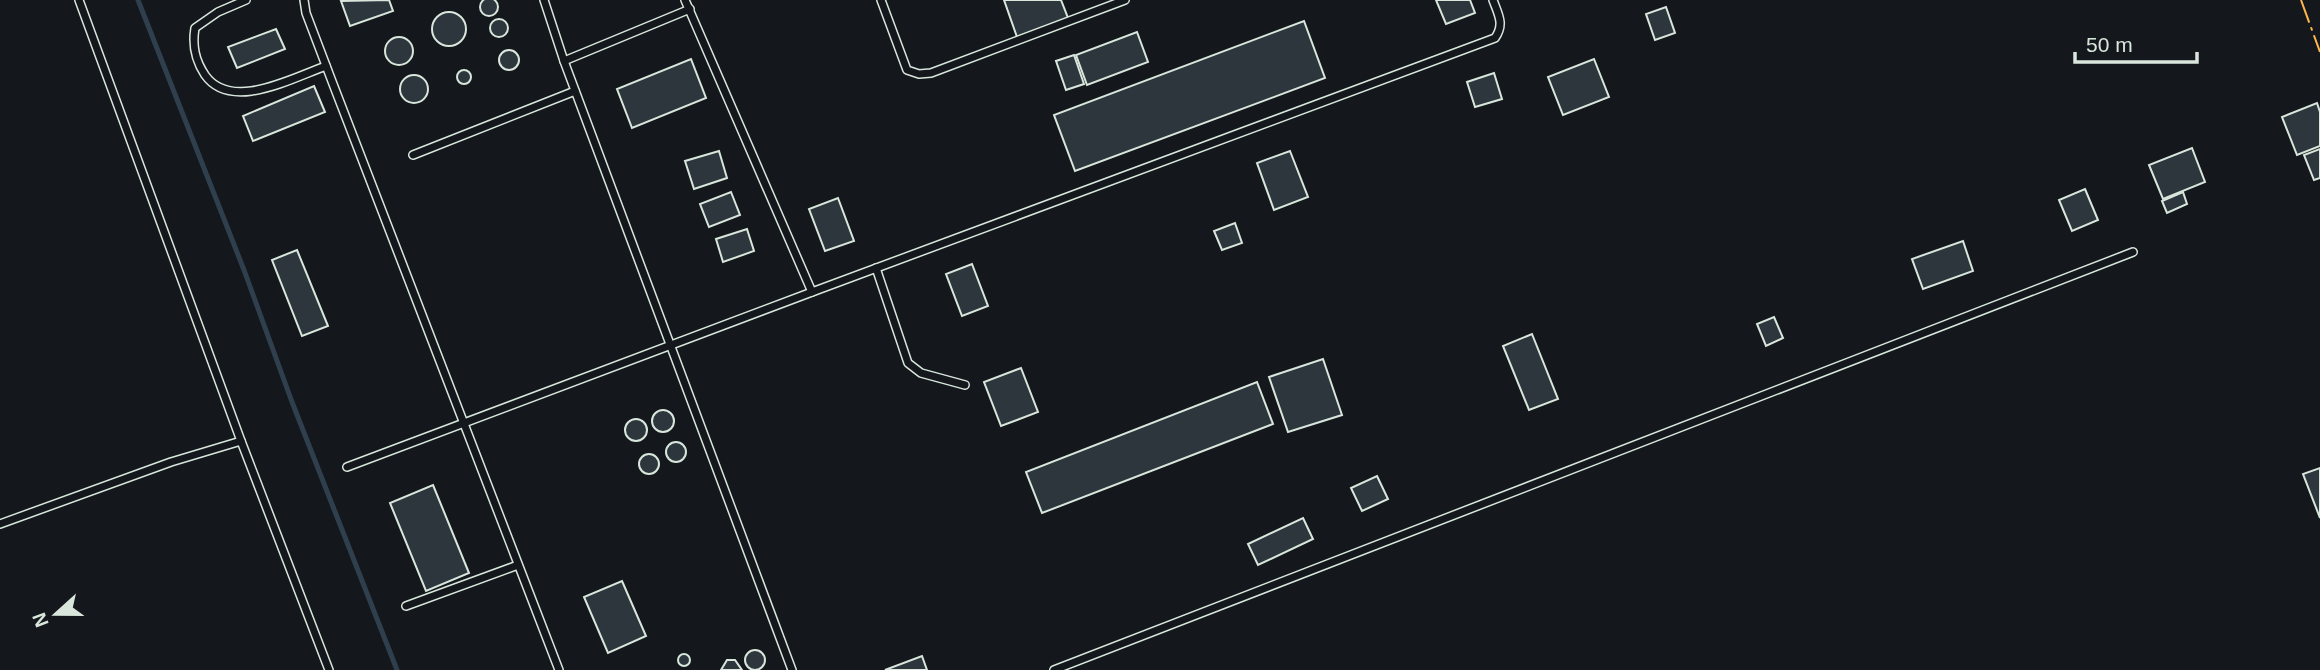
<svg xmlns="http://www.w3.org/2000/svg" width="2320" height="670" font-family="Helvetica,sans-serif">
  <rect width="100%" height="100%" fill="#14181c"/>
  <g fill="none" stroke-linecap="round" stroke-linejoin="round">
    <polyline stroke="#2f3f4d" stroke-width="5" points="138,0 244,270 292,402 397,670"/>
  </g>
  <g fill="#2c363c" stroke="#d8e6dc" stroke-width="2">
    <circle cx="489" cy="7" r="9"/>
    <polygon points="389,0 393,11 350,26 341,1"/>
    <polygon points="1004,0 1061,0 1068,18 1017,37"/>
    <polygon points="1436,0 1470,0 1475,13 1446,24"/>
    <polygon points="1666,7 1675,33 1655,40 1646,14"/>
    <circle cx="449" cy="29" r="17"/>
    <circle cx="499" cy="28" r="9"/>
    <polygon points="1304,21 1325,78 1075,171 1054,115"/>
    <polygon points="276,29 285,49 237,68 228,47"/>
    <polygon points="1137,32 1148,62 1087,85 1076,55"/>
    <circle cx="399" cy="51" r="14"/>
    <circle cx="509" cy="60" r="10"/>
    <polygon points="1074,55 1084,84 1066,90 1056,61"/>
    <polygon points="691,59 706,98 632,128 617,89"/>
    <polygon points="1594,59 1609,97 1563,115 1548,77"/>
    <circle cx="464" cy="77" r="7"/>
    <polygon points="1494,73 1502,99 1475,107 1467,82"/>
    <circle cx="414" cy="89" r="14"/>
    <polygon points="314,86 325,112 253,141 243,116"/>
    <polygon points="2317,103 2320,112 2320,146 2297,155 2282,117"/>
    <polygon points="2192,148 2205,182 2163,199 2149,165"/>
    <polygon points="2320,149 2320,178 2314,180 2304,155"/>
    <polygon points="719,151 727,178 694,189 685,161"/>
    <polygon points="1290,151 1308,197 1274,210 1257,163"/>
    <polygon points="2085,189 2098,220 2072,231 2059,200"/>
    <polygon points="731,192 740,215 709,227 700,204"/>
    <polygon points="2183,192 2187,204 2167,213 2162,201"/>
    <polygon points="838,198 854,241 825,251 809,209"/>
    <polygon points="1235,223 1242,243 1222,250 1214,231"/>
    <polygon points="747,229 754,251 723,262 716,239"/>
    <polygon points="1963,241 1973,271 1923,289 1912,259"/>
    <polygon points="297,250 328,326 302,336 272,260"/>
    <polygon points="972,264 988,306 962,316 946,274"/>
    <polygon points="1774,317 1783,338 1766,346 1757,324"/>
    <polygon points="1532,334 1558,399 1529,410 1503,346"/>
    <polygon points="1323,359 1342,415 1288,432 1269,377"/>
    <polygon points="1021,368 1038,412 1001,426 984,382"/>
    <polygon points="1257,382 1273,424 1042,513 1026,472"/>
    <circle cx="663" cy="421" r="11"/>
    <circle cx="636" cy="430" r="11"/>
    <circle cx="676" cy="452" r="10"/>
    <circle cx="649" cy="464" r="10"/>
    <polygon points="2320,468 2320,518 2303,474"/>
    <polygon points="1377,476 1388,499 1362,511 1351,488"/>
    <polygon points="433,485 469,573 426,591 390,503"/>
    <polygon points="1303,518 1313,539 1258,565 1248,544"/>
    <polygon points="622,581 646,636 608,653 584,597"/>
    <circle cx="755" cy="660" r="10"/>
    <circle cx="684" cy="660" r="6"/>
    <polygon points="922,656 927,670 885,670"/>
    <polygon points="727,660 735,660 742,670 721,670"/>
  </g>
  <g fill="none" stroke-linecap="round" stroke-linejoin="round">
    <defs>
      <g id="service">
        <polyline points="79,0 241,441 329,670"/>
        <path d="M246,0L218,12L195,28C192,46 195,60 205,75C231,112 292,78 326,66"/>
        <polyline points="304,0 306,13 333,84 559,670"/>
        <polyline points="544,0 564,61 792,670"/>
        <path d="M685,0L812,292L1495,38C1505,24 1498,14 1493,0"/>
        <polyline points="881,0 907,70 919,74 931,73 1125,0"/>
        <polyline points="564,61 690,9"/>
        <polyline points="413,155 575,91"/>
        <polyline points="876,268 908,363 921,373 965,385"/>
        <polyline points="347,467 812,292"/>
        <polyline points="0,524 171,462 241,441"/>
        <polyline points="406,606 518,565"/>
        <polyline points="1054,670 2133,252"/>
      </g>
    </defs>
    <use href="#service" stroke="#d8e6dc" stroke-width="10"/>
    <use href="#service" stroke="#14181c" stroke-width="7"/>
    <polyline stroke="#ffb74d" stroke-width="2" stroke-dasharray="24 5 3.5 5" stroke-linecap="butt" points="2301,0 2320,52"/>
  </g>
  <g transform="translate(56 614) rotate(249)" stroke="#14181c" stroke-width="5" paint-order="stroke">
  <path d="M0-5L12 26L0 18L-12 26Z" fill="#d8e6dc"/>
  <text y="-10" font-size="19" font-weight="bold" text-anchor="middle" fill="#d8e6dc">N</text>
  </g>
  <path d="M2075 52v10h122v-10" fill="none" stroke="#d8e6dc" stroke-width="3.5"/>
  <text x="2086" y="52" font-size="21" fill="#d8e6dc" stroke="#14181c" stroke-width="5" paint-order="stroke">50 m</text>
</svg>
